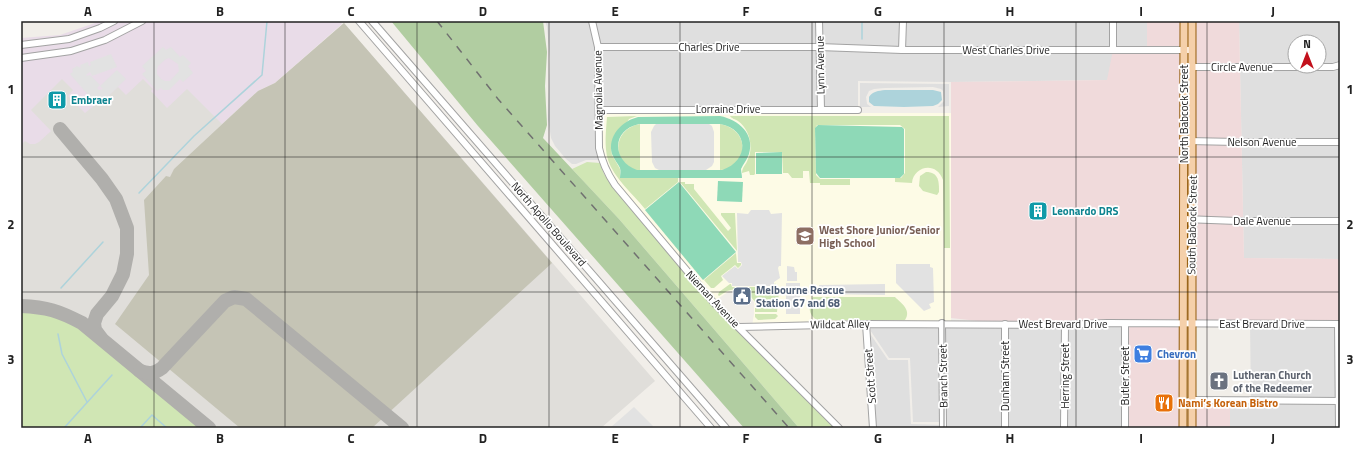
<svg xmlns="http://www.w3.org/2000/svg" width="1361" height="449" font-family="'Titillium Web',sans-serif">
  <rect width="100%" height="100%" fill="#f1eee9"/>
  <g fill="#dfdfdf" fill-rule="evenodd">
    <polygon points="545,21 1147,21 1147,50 1107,80 951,82 858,81 858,110 599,110 601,160 586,160 576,164 572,164 566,159 555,146 551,138 548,119 550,59 547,27"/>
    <path d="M1239,21H1340V259L1244,258ZM1295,42H1319V66H1295Z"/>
    <polygon points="860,83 949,84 949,106 938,107 944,101 943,91 941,89 933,87 885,88 874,89 869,91 866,97 867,104 871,107 860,107"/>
    <polygon points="866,324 1125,324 1125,428 943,428 943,422 913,422 910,358 889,358"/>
    <polygon points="1250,324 1340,324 1340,428 1230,428 1230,403 1251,398"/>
    <polygon points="871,335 888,360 908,360 911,424 941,425 941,428 874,428"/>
  </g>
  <polygon fill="#f0dadb" points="1147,21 1239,21 1244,258 1340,259 1340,324 1188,326 1187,401 1230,403 1230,428 1125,428 1125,324 1005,324 951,318 951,82 1107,80 1113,50 1147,50"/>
  <polygon fill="#e9dce8" points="101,21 339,21 342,24 275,83 258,91 174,169 21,171 21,38 60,35"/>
  <polygon fill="#fdfbe6" points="599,113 951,113 951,324 752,326 754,314 754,302 741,288 728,292 719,298 714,303 615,185 601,160"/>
  <polygon fill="#e0deda" points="344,23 655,381 601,428 21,428 21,145 25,141 30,144 35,144 39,142 51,131 31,110 62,79 73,90 68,96 85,113 102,99 104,100 118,87 126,95 143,79 153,89 151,91 167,108 187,89 222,124 258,91 275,83"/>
  <polygon fill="#c5c4b5" points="344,23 552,263 372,428 240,428 115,324 149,275 144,200 166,176 170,177 174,169 258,91 275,83"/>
  <g fill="#d0e6b4">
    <path d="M637,116L629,119L611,149L612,155L620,169V178H678V182L645,209C633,194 614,178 608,160C604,146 606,131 607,117Z"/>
    <path d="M730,116H949L950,248H944L943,180C936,160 913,167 912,183L895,182V178H901L905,173V129L900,125H817L815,129L816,175L820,179H850V185H820V183H810L809,171H803V178H792L788,173H783L782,152H755V174L754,175H750L749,171L742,173C742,167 746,165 748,159C754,146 749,129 738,121C735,119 732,119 730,116Z"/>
    <path d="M640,124V171C611,166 611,129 640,124Z"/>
    <path d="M720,124C752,130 748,169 720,170Z"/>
    <polygon points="587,162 600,163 604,174 613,187 736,330 738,330 835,428 799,428 619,219 572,169"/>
    <path d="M926,172C939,172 939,182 939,192L937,195L923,191L919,186L920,176Z"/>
    <polygon points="680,182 685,182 685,184 694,184 694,189 728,231 731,228 721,215 721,213 735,213 737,251"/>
    <polygon points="736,253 737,263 741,263 741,265 738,268 735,265 721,276 723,280 714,288 711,288 704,280"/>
    <polygon points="775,283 779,292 777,312 755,312 755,302 743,287 727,291 719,296 718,295 719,292 730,284 731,284 732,287 774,287"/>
    <path d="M813,297H895C901,303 912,310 905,320H817C808,315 808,305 813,297Z"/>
    <path d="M21,313C44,312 62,318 81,330L199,428H21Z"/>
    <polygon points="755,314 776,314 778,316 775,319 758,320 755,317"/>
  </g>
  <polygon fill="#b1cda1" points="391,21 543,21 547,52 545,86 547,125 543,138 619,219 799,428 744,428 478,126"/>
  <g fill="#8ed9b7" fill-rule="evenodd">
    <path d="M720,116C739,120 755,134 749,154C747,160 743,164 741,169C741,171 742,175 742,178H620C620,175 621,171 620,168C618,164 614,159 612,154C607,136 622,121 638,117ZM639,124H720C749,129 750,161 722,170H637C612,161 611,130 639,124Z"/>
    <polygon points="818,125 902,127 904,129 904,174 900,178 820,178 816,173 815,128"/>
    <polygon points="782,152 782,174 756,174 756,153"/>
    <polygon points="718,181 743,182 742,202 717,201"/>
    <polygon points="679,182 736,252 703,280 645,210"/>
  </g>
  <g fill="#e2e2e2" fill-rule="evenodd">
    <path d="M163,47L166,50L171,47L180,57L183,55L191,63L188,66L193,73L183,82L180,79L169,90H163L161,88L157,91L142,74L146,71L142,66ZM169,58L178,64L179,71L170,81H165L161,79L157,74V70L158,66L166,59Z"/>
    <polygon points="111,54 117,67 92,76 90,72 87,74 86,76 90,75 100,85 97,88 99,90 103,89 100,86 117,70 126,79 103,101 102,99 96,104 70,74 73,72 72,69 77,66 81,68 80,65 88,62 89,66 91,65 90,62"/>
    <polygon points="656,124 709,124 712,126 714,132 714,162 712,166 706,170 659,170 655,168 652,162 651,132 654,126"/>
    <polygon points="751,210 769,210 771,214 782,213 781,266 779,266 778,268 780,278 774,282 774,286 732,286 732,283 729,283 722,276 735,266 738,269 742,265 741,262 738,262 737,213 748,214"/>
    <polygon points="896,264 930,264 930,267 933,268 934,302 929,304 931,308 924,311 896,283"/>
    <polygon points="787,266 794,267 795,272 797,272 797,281 787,281"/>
    <rect x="786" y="283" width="14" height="31"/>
    <polygon points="885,284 885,295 819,294 819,285"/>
    <polygon points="634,407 653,426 651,428 610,428"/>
  </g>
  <path fill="#add3db" d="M885,90H933L941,92L942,100L938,104L933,106L904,107L874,106L869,102V97C873,91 878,91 885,90Z"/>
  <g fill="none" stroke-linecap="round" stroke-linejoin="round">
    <g stroke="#add3db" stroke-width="1.5">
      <polyline points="862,39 862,21"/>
      <polyline points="139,193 194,136 262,75 267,21"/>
      <polyline points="61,288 103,242"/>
      <polyline points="58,334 62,354 87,402"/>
      <polyline points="64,428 112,375"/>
      <polyline points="140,428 152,415 167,428"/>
    </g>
    <g stroke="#b0afac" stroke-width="14">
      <polyline points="60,129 102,179 116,199 127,228 127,254 123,274 112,296 97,314 94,323 95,330 101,338"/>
      <path d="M21,306C47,307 59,311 82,323L209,428"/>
      <path d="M140,371C149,374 154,374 162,368L225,301L234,297L246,299L402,428"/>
    </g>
    <defs>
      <g id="minor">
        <polyline points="359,21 711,428"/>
        <polyline points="372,21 726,428"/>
        <path d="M592,21L598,47L599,148C602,162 607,173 615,185L714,303L839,428"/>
        <polyline points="819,21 821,109"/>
        <polyline points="1113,21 1113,50"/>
        <polyline points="21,45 69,39 100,28 114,21"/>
        <polyline points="598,47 819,47 902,50 1192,50"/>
        <polyline points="902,50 903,21"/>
        <polyline points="21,58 71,51 105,40 142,21"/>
        <polyline points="1192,67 1333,67 1340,65"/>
        <polyline points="599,110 858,110"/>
        <polyline points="1188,141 1237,142 1340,142"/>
        <polyline points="1184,219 1237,221 1340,221"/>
        <polyline points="942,323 943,428"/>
        <polyline points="866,324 873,428"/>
        <polyline points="1005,324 1005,428"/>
        <polyline points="1125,324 1125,428"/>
        <polyline points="1338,324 1339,428"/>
        <polyline points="739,327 866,324 1065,325 1107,323 1340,324"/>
        <polyline points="1183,403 1192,400 1340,401"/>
        <polyline points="1064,428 1065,325"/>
      </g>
      <g id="major">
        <path d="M1183,428C1183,292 1184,157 1184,21"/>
        <polyline points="1192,428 1192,21"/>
      </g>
    </defs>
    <use href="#minor" stroke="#a3a3a3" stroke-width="8"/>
    <use href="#major" stroke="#935d0c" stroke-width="9"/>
    <use href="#minor" stroke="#fff" stroke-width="6"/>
    <use href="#major" stroke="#f5d0aa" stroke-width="7"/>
    <polyline stroke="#707070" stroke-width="1.5" stroke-dasharray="8 8" stroke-linecap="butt" points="437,21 498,99 789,428"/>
  </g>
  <path fill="none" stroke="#222" stroke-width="1" stroke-opacity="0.55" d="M154,21V428M285,21V428M417,21V428M549,21V428M680,21V428M812,21V428M944,21V428M1076,21V428M1207,21V428M21,157H1340M21,292H1340"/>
  <defs>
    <symbol id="building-square" viewBox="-11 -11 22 22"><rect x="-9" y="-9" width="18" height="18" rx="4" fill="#0f9aa8" stroke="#fff"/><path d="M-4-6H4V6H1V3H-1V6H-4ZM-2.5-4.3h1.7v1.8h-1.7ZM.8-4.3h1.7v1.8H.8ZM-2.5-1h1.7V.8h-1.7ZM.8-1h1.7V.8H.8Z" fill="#fff"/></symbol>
    <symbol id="school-square" viewBox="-11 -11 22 22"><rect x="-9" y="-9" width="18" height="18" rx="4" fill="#8d6e63" stroke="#fff"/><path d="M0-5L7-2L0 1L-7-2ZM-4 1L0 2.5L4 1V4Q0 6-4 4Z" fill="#fff"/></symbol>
    <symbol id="civic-square" viewBox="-11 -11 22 22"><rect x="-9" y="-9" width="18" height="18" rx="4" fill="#5c6f8a" stroke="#fff"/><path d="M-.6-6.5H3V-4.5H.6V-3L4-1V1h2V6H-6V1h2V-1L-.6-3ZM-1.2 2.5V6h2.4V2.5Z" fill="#fff"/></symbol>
    <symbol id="supermarket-square" viewBox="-11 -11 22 22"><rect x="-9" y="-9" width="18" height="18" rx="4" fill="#3f7fe0" stroke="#fff"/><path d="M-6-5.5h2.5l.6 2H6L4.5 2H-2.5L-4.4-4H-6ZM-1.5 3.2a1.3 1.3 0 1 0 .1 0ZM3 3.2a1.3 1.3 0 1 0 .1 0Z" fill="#fff"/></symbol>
    <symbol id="church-square" viewBox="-11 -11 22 22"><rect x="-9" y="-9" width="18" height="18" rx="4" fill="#6b7280" stroke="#fff"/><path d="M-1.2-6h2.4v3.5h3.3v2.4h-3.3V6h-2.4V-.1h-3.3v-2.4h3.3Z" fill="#fff"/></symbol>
    <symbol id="restaurant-square" viewBox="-11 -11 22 22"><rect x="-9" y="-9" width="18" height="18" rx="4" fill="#e8710a" stroke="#fff"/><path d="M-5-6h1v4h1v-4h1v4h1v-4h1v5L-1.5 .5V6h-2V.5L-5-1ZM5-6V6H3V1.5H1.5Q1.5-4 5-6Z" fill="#fff"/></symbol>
  </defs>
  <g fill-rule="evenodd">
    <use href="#building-square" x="46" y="89" width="22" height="22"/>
    <use href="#building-square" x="1027" y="200" width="22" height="22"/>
    <use href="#school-square" x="794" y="225" width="22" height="22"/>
    <use href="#civic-square" x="731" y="285" width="22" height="22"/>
    <use href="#supermarket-square" x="1132" y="343" width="22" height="22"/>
    <use href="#church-square" x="1208" y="370" width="22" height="22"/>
    <use href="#restaurant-square" x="1153" y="392" width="22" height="22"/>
  </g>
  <g text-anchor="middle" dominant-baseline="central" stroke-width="3.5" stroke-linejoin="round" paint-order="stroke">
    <g font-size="11" fill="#222" stroke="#fff">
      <text x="709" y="47">Charles Drive</text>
      <text x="1006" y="50">West Charles Drive</text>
      <text transform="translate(820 65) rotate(-91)">Lynn Avenue</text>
      <text x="1242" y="67">Circle Avenue</text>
      <text transform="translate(598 90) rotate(-91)">Magnolia Avenue</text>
      <text x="728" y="109">Lorraine Drive</text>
      <text transform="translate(1184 114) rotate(-90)">North Babcock Street</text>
      <text x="1262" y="142">Nelson Avenue</text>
      <text x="1262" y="221">Dale Avenue</text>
      <text transform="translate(549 224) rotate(49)">North Apollo Boulevard</text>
      <text transform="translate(1192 225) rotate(-89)">South Babcock Street</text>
      <text transform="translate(713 299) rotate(47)">Nieman Avenue</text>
      <text transform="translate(840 324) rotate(-1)">Wildcat Alley</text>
      <text x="1063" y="324">West Brevard Drive</text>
      <text x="1262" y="324">East Brevard Drive</text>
      <text transform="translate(870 376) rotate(-94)">Scott Street</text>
      <text transform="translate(943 376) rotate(-91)">Branch Street</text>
      <text transform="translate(1005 376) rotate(-90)">Dunham Street</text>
      <text transform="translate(1065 376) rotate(-90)">Herring Street</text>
      <text transform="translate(1125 376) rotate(-90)">Butler Street</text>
    </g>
    <g font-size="11" font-weight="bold" fill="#0d838f" stroke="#fff" text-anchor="start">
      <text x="71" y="100">Embraer</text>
      <text x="1052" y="211">Leonardo DRS</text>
    </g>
    <g font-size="11" font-weight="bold" fill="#785e54" stroke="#fff" text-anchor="start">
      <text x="819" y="230">West Shore Junior/Senior<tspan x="819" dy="13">High School</tspan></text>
    </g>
    <g font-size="11" font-weight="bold" fill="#4e5e75" stroke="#fff" text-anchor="start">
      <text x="756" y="290">Melbourne Rescue<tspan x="756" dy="13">Station 67 and 68</tspan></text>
    </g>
    <g font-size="11" font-weight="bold" fill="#366cbe" stroke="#fff" text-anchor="start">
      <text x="1157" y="354">Chevron</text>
    </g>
    <g font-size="11" font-weight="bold" fill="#5b616d" stroke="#fff" text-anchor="start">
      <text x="1233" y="375">Lutheran Church<tspan x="1233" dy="13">of the Redeemer</tspan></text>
    </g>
    <g font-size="11" font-weight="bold" fill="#c56008" stroke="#fff" text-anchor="start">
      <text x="1178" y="403">Nami’s Korean Bistro</text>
    </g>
  </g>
  <rect width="1361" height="449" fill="none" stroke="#ffffff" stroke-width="44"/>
  <g transform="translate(1307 54)"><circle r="19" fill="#ffffff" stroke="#a7a7a7"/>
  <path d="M0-3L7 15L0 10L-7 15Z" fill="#c3101c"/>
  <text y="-6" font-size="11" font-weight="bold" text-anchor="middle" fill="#222222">N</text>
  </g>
  <rect x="22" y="22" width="1317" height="405" fill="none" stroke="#222" stroke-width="1.5"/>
  <g font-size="13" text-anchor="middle" font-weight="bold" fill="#222">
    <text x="88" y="16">A</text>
    <text x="220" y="16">B</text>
    <text x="351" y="16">C</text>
    <text x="483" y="16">D</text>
    <text x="615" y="16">E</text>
    <text x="746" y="16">F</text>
    <text x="878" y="16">G</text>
    <text x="1010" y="16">H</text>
    <text x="1141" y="16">I</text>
    <text x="1273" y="16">J</text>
    <text x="11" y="94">1</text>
    <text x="1350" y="94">1</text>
    <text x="11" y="229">2</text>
    <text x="1350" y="229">2</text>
    <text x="11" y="364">3</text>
    <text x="1350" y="364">3</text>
    <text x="88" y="443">A</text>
    <text x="220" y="443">B</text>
    <text x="351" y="443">C</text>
    <text x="483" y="443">D</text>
    <text x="615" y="443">E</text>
    <text x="746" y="443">F</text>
    <text x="878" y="443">G</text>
    <text x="1010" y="443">H</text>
    <text x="1141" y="443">I</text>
    <text x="1273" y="443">J</text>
  </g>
</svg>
